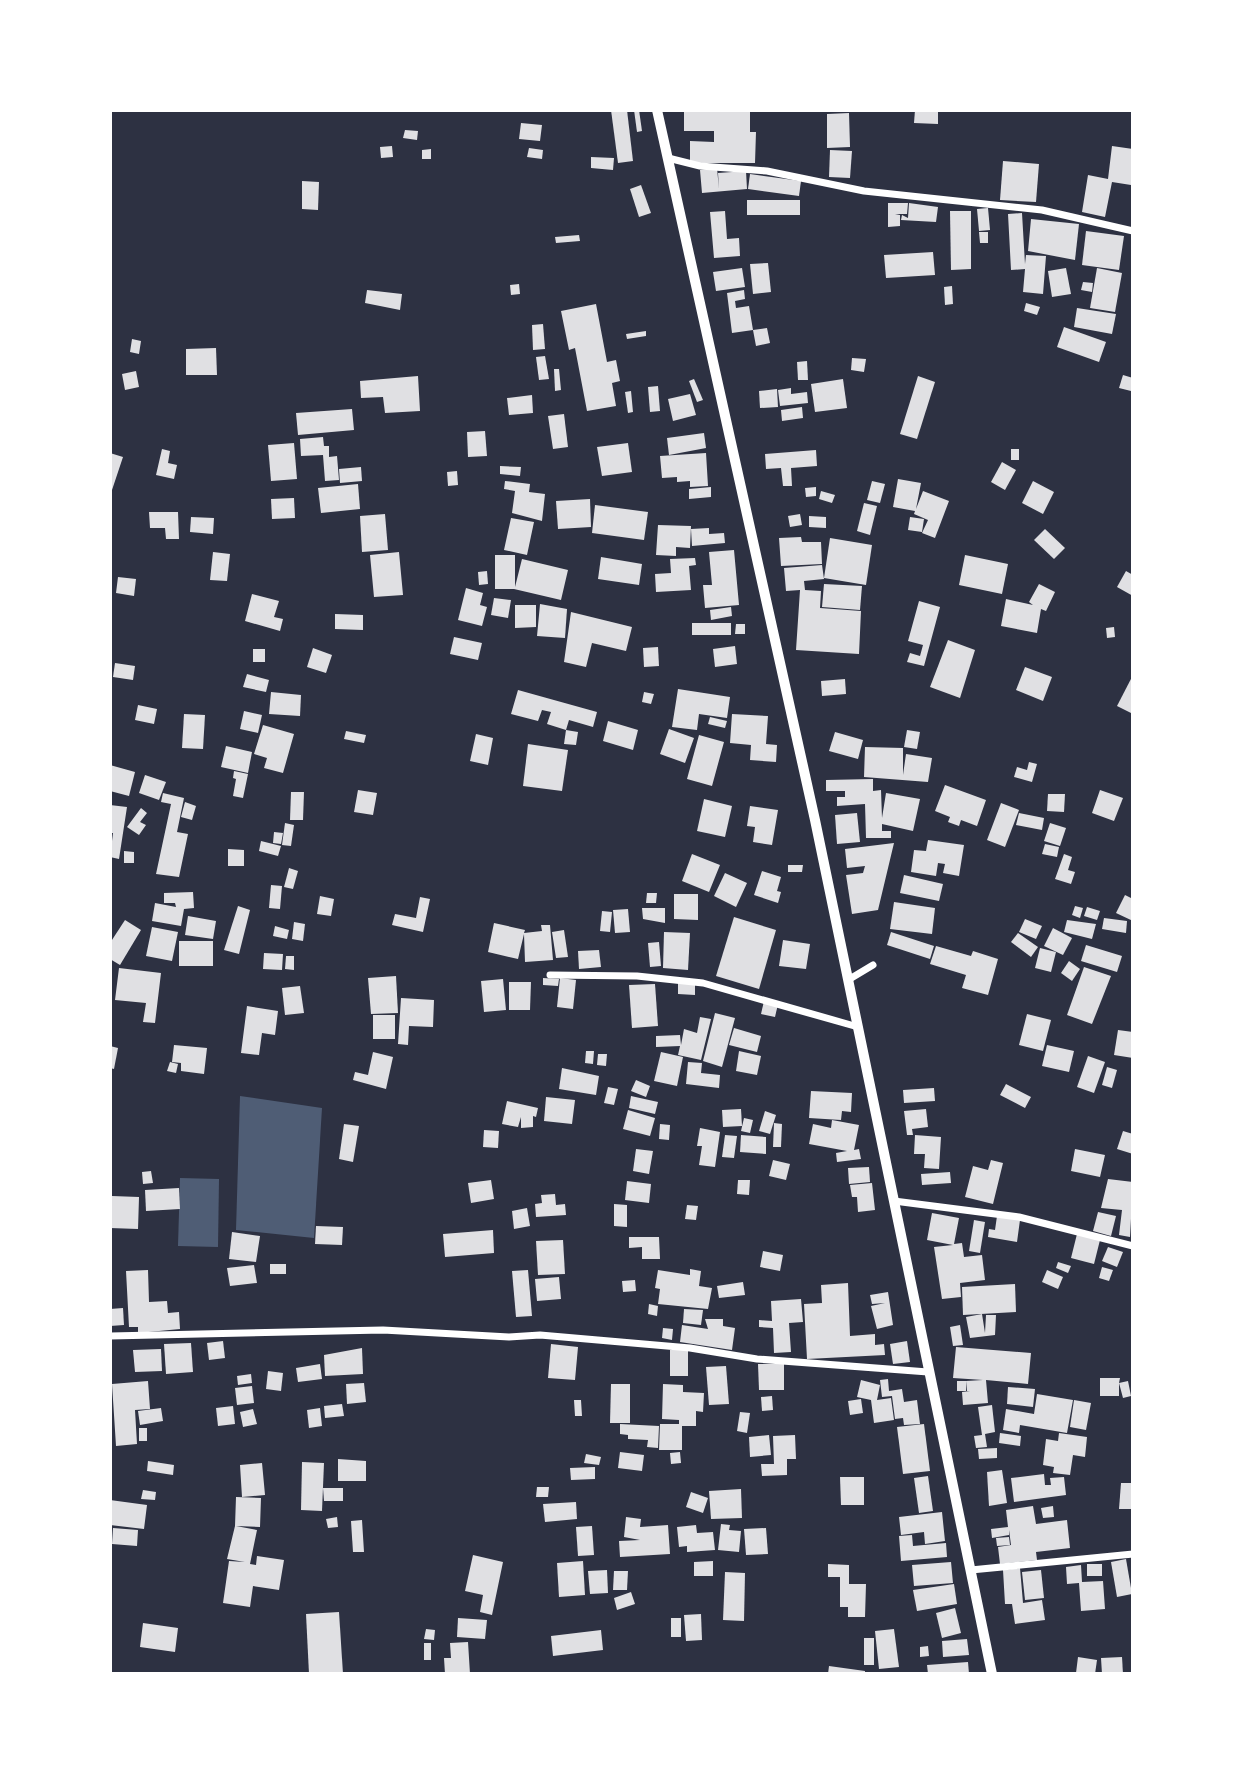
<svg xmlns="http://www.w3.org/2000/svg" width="1243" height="1784" font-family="'Work Sans',sans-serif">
  <rect width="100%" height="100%" fill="#2d3142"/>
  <g fill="#4f5d75">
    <polygon points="240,1096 322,1108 314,1238 236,1230"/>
    <polygon points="180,1178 219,1179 218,1247 178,1246"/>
  </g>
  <g fill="#e0e0e3">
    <polygon points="611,110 627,110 633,161 618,163"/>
    <polygon points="634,110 639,110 642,131 637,132"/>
    <polygon points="684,110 750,110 750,132 756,132 755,163 690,163 690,141 714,142 714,131 684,131"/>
    <polygon points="915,110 938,110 938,124 914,123"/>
    <polygon points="849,113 850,147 827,148 827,114"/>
    <polygon points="521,123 542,125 540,141 519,139"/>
    <polygon points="405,130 418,131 417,140 403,138"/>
    <polygon points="392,146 393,157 381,158 380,147"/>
    <polygon points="1112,146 1133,149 1131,185 1112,182 1105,217 1082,212 1088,175 1108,179"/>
    <polygon points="529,148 543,150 542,159 527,157"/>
    <polygon points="431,149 431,159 422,159 422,150"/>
    <polygon points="830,150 852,151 850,178 829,177"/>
    <polygon points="591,157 614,158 613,170 591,168"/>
    <polygon points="1003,161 1039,164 1036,202 1000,200"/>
    <polygon points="717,168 719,189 718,173 746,171 747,189 702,193 700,170"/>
    <polygon points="750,174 801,181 799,196 748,189"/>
    <polygon points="302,181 319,182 318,210 302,209"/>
    <polygon points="641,185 651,213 639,217 630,189"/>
    <rect x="747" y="200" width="53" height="15"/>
    <polygon points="888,203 908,203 907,214 895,214 900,215 900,226 888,227"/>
    <polygon points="909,203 938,207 936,222 901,220 902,215 908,218"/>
    <polygon points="988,208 990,230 979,231 977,209"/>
    <polygon points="725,211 727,239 739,238 740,256 714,258 710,212"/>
    <polygon points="950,211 971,211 971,269 951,270"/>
    <polygon points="1022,213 1025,264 1026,255 1046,256 1043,294 1023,292 1025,269 1011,270 1008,214"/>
    <polygon points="1031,219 1079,224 1075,260 1028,251"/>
    <polygon points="1086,231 1124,236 1119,270 1082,265"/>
    <polygon points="979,232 988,232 988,243 980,243"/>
    <polygon points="579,235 580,241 556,243 555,237"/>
    <polygon points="933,252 935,275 886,278 884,255"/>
    <polygon points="768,263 771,292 753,294 750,264"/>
    <polygon points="742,268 745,287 716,291 713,272"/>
    <polygon points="1066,268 1071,294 1052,297 1048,271"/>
    <polygon points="1097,268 1122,273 1115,312 1090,308"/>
    <polygon points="1083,282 1093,283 1092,292 1081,290"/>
    <polygon points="519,284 520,294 511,295 510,285"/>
    <polygon points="952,286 953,304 945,305 944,287"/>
    <polygon points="367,290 402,294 400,310 365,303"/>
    <polygon points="744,290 745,299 735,301 736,308 749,306 753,330 732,333 727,293"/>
    <polygon points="1026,303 1040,307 1037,315 1024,311"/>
    <polygon points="596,304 607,362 616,360 620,381 612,383 616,406 587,411 575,348 569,350 561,311"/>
    <polygon points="1077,308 1116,314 1112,334 1074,327"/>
    <polygon points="543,324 545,349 533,350 532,325"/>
    <polygon points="1064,327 1106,342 1099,362 1057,347"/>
    <polygon points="767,328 770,343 756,346 753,330"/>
    <polygon points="646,331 646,336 627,339 626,334"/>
    <polygon points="132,339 141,341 139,354 130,352"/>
    <polygon points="216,348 217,375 186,375 186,349"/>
    <polygon points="545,356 549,379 539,380 536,357"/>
    <polygon points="852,358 866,359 864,372 851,370"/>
    <polygon points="807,361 808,380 798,380 797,362"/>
    <polygon points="554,369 559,369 561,390 555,391"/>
    <polygon points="136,371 139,387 125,390 122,374"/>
    <polygon points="1123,375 1133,378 1131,391 1119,388"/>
    <polygon points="418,376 420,411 385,413 383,397 361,398 360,381"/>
    <polygon points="918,376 935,382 917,439 900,434"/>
    <polygon points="694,379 703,400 697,402 689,381"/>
    <polygon points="843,379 847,408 815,412 811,384"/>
    <polygon points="658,386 660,411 650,412 648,387"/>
    <polygon points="791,388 791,394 807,392 808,403 780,406 778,390"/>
    <polygon points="777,389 778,407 760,408 759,391"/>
    <polygon points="631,391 633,412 628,413 625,392"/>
    <polygon points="690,394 696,415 673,421 668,399"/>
    <polygon points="532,395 533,413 509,415 507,398"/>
    <polygon points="802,407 803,418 782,421 781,410"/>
    <polygon points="352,409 354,430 298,435 296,413"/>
    <polygon points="564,414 568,447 553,449 548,416"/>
    <polygon points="485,431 487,456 468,457 467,432"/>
    <polygon points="704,433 706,448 669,455 667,438"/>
    <polygon points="323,437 324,446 329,446 329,457 337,456 339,480 325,481 323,455 301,456 300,439"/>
    <polygon points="294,443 297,479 271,481 268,445"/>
    <polygon points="628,443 632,472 602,476 597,447"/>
    <polygon points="162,449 170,451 168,463 177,465 174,479 156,475"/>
    <rect x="1011" y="449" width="8" height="11"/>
    <polygon points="816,450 817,466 791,468 792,486 783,486 781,468 766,469 765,454"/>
    <polygon points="110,453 123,457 111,493 110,493"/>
    <polygon points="706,453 708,486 690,487 690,481 677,482 677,477 662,478 660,456"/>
    <polygon points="1002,462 1016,470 1005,490 991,482"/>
    <polygon points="500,466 521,467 520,476 500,474"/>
    <polygon points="361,467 362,481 340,483 339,469"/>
    <polygon points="457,471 458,485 448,486 447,472"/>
    <polygon points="898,479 921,483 916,509 923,491 949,501 935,538 922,533 928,520 914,514 915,511 893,507"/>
    <polygon points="505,481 530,484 529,492 545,494 542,521 512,513 515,491 504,489"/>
    <polygon points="872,481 885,484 880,503 867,500"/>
    <polygon points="1033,481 1054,492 1043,514 1022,503"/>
    <polygon points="358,484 360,509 321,513 318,488"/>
    <polygon points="711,487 711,497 689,499 689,489"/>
    <polygon points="816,487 816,496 806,497 805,488"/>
    <polygon points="821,491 835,495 832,503 819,499"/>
    <polygon points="294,498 295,518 272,519 271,499"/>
    <polygon points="590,499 591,527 558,529 556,501"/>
    <polygon points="864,503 877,506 870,535 857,531"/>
    <polygon points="595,505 648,512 644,540 592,533"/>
    <polygon points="149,512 178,512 179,539 166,539 165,528 150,528"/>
    <polygon points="385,514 388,550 362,552 360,516"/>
    <polygon points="800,514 802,525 790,527 788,516"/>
    <polygon points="809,516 826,517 826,528 809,527"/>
    <polygon points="191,517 214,518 213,534 190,532"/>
    <polygon points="910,517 924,519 922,532 908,530"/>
    <polygon points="511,518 534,522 527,555 504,550"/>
    <polygon points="658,525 691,526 690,548 676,547 676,556 656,555"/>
    <polygon points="709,528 709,534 724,533 725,543 692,546 691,529"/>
    <polygon points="1045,529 1065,548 1054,559 1034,540"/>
    <polygon points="801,537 802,542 821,542 822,564 781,566 779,538"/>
    <polygon points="830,538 872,545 866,585 824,578"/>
    <polygon points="734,550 739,605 705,608 703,585 712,585 709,552"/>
    <polygon points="213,552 230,554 227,581 210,580"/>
    <polygon points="399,552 403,595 374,597 370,555"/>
    <polygon points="495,555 515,555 515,587 522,559 568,570 561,600 514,589 495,589"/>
    <polygon points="965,555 1008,564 1002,594 959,585"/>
    <polygon points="601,557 642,564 639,585 598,579"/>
    <polygon points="695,558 696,565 689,566 691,590 656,592 655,574 671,573 670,559"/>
    <polygon points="822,565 824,579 804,581 805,590 821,591 820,608 861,611 859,654 796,650 800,590 786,591 784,568"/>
    <polygon points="487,571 488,584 479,585 478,572"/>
    <polygon points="1126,571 1133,575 1133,596 1117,587"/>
    <polygon points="118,577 136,579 134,596 116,593"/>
    <polygon points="824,584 862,586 860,610 822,607"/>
    <polygon points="1039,584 1055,592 1046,611 1041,609 1037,633 1001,626 1006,599 1033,605 1029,602"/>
    <polygon points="466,588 483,593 480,605 487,607 482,626 458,620"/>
    <polygon points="252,594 279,601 274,617 283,619 280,631 245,621"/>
    <polygon points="494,598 511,600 508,618 491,615"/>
    <polygon points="919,601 940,607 924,666 907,662 910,653 920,656 923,645 908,641"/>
    <polygon points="540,604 567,609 565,638 537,636"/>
    <polygon points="515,605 536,605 536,627 515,628"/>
    <polygon points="731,607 732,616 711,620 710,610"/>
    <polygon points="571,612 632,627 626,651 592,643 586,667 564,662"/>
    <polygon points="335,614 363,615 363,630 335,629"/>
    <rect x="692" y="623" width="39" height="12"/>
    <polygon points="736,624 745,624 745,634 735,634"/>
    <polygon points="1114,627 1115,637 1107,638 1106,628"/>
    <polygon points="454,637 482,643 478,660 450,654"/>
    <polygon points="948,640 975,650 960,698 930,687"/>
    <polygon points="735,646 737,664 715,667 713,649"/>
    <polygon points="658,647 659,666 644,667 643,648"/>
    <polygon points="313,648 332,655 326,673 307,667"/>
    <rect x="253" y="649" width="12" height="13"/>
    <polygon points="115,663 135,666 133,680 113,677"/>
    <polygon points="1025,667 1052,677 1043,701 1016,690"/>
    <polygon points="247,674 269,680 266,692 243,687"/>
    <polygon points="1133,675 1133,714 1117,706"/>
    <polygon points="845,679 846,694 822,696 821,681"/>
    <polygon points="678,689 730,697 727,718 699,714 697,730 672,727"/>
    <polygon points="518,690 597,712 593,727 569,720 566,730 547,724 551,712 542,710 538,721 511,714"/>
    <polygon points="271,692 301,695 300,716 269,714"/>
    <polygon points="644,692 654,694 651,704 642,702"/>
    <polygon points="138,705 157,709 154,724 135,720"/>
    <polygon points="244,711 262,715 258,733 240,729"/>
    <polygon points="184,714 205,715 203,749 182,748"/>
    <polygon points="732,714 768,716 766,744 777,745 776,762 750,760 751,745 730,743"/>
    <polygon points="710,717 727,721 725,728 708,724"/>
    <polygon points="608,721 638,730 633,750 603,741"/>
    <polygon points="263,725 294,734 283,773 264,768 267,758 254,754"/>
    <polygon points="669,729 694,738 685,763 660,754"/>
    <polygon points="566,730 578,732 576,745 564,744"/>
    <polygon points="907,730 920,732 917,749 904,747"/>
    <polygon points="346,731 366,735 364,743 344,739"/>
    <polygon points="835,732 863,740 858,759 829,751"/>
    <polygon points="476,734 493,738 488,765 470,761"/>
    <polygon points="699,735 724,742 712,786 687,779"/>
    <polygon points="528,744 568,750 562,791 523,786"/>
    <polygon points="226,746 252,752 248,773 221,767"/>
    <polygon points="865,747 903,748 903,775 906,754 932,758 928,782 864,777"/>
    <polygon points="1029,762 1037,764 1032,782 1014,777 1017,767 1027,770"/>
    <polygon points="110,765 135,772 129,796 110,791"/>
    <polygon points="234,771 248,774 243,798 233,796 236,779 233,778"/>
    <polygon points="145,775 166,782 159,800 139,793"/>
    <polygon points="873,779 873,791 881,790 882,818 886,793 920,799 913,831 882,824 882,831 891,831 891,838 866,838 865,804 837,806 837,797 845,797 845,791 826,791 826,780"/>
    <polygon points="945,785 986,800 977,826 961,820 959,826 948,822 950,817 935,811"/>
    <polygon points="358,790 377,793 373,815 354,812"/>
    <polygon points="1100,790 1123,798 1114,821 1092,813"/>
    <polygon points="291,792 304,792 303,820 290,820"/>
    <polygon points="163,793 184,798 177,832 188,834 179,877 156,874 171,804 161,802"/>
    <polygon points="1048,794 1065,794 1064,812 1047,811"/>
    <polygon points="704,799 732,806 725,837 697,831"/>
    <polygon points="185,802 196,806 192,820 181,817"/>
    <polygon points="1001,803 1019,810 1005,847 987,840"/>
    <polygon points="110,805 127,807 119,859 110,857 113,833 110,833"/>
    <polygon points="750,806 778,810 772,845 753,842 755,827 747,826"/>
    <polygon points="141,808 147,813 140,822 146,825 139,835 127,827"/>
    <polygon points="857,813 860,842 837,844 835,815"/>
    <polygon points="1019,813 1044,818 1042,830 1016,825"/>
    <polygon points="285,823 294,825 291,846 282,845"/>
    <polygon points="1050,823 1066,828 1060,846 1044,841"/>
    <polygon points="274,832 283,833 281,844 273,843"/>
    <polygon points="928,840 964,845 959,876 943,873 945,864 938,863 936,876 911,872 914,850 926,851"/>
    <polygon points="261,841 281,846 278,856 259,851"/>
    <polygon points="894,843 878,910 852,914 846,875 863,873 865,866 847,868 845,849"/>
    <polygon points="1045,844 1059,847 1057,857 1042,854"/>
    <polygon points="228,849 244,850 244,866 228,866"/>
    <polygon points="124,851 134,852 134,863 124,863"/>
    <polygon points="692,854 720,865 709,892 682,881"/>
    <polygon points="1064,854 1072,857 1068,870 1075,872 1071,884 1055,879"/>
    <polygon points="788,865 803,865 802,872 788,872"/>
    <polygon points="289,868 298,871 293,889 284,887"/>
    <polygon points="762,871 781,877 777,891 781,892 778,903 754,895"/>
    <polygon points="725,873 747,883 736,907 714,896"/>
    <polygon points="904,875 943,884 939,901 900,893"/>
    <polygon points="271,885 282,886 280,909 269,908"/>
    <polygon points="193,892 194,908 184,909 181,926 152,921 155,903 176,907 175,903 164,903 164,893"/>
    <polygon points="647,893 657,893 656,903 646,903"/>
    <polygon points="674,894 698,894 698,920 674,919"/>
    <polygon points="1125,895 1133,899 1133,921 1116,913"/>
    <polygon points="320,896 334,899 331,916 317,914"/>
    <polygon points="420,897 430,899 423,932 392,925 395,914 416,918"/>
    <polygon points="894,902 935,908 932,934 890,929"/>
    <polygon points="238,906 250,910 239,954 224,950"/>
    <polygon points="1075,906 1083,908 1080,918 1072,915"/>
    <polygon points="1087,907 1100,911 1097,920 1084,916"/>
    <polygon points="642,908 665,908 665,923 643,919"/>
    <polygon points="628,909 630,932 615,933 613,910"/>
    <polygon points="602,911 612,912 610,932 600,931"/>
    <polygon points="188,916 216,921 213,939 185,935"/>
    <polygon points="734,917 776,930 759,989 716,976"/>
    <polygon points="1104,918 1127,921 1126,933 1102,929"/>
    <polygon points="1025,919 1042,926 1036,939 1019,932"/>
    <polygon points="125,920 141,930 120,965 110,959 110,943"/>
    <polygon points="1067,920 1096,924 1092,939 1064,932"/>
    <polygon points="294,922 305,924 303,941 292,939"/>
    <polygon points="494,923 525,930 524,933 542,931 541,925 550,925 553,960 525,962 524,934 518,959 488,952"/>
    <polygon points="275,926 289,930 287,939 273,936"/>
    <polygon points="152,927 178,932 172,961 146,956"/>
    <polygon points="1053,928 1072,938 1063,955 1044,946"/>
    <polygon points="564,930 568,957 556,958 552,932"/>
    <polygon points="664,932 690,933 688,970 663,968"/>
    <polygon points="891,932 934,946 930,959 887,945"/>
    <polygon points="1018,933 1038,947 1031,957 1011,942"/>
    <polygon points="783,940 810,944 806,969 779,966"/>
    <rect x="179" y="941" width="34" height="25"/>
    <polygon points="659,942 661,966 650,967 648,943"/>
    <polygon points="1086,945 1122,956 1117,972 1081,961"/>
    <polygon points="936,946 971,956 973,951 998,959 988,995 962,988 966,975 930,964"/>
    <polygon points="1040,948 1056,952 1051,972 1035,968"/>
    <polygon points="599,950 601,967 579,969 578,951"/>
    <polygon points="264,953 283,954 282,970 263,969"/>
    <polygon points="286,956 294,956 294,970 285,969"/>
    <polygon points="1069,961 1080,969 1072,981 1061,973"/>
    <polygon points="1084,967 1111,976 1092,1024 1067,1015"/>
    <polygon points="119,968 161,973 155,1023 143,1022 146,1003 115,1000"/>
    <polygon points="396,976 398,1013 371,1014 368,978"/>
    <polygon points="543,978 559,979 558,986 543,985"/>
    <polygon points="560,978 576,980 573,1009 557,1007"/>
    <polygon points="503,979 506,1010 484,1012 481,981"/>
    <polygon points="509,982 531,982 530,1010 509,1010"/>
    <polygon points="678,983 695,983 695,995 678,994"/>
    <polygon points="655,984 658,1026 632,1028 629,985"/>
    <polygon points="300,986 304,1013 285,1015 282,988"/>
    <polygon points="401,998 434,1000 433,1027 409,1026 408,1045 398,1044"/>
    <polygon points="764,1001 778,1004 775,1017 761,1014"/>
    <polygon points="247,1006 278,1011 275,1035 262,1033 259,1055 241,1053"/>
    <polygon points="715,1013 735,1018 722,1067 703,1061"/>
    <polygon points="1027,1014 1051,1020 1043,1051 1019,1045"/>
    <rect x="373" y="1015" width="22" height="24"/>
    <polygon points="700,1017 711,1019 701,1060 678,1055 680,1046 656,1047 656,1036 680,1035 681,1045 684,1029 697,1033"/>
    <polygon points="734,1028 761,1036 757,1052 729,1045"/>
    <polygon points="1118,1030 1133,1032 1133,1058 1114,1055"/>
    <polygon points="174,1045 207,1048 204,1074 181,1071 181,1063 172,1062"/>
    <polygon points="1047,1045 1074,1051 1069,1072 1042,1066"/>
    <polygon points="110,1046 118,1048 114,1069 110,1068"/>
    <polygon points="586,1051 594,1051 593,1064 585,1063"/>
    <polygon points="739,1051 761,1056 757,1075 736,1071"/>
    <polygon points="373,1052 393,1057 386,1089 353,1080 355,1072 368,1075"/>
    <polygon points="661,1052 683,1057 677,1086 654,1081"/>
    <polygon points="598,1054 607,1054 606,1066 597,1065"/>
    <polygon points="1088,1056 1105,1062 1094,1093 1077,1087"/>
    <polygon points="170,1062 178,1064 176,1073 167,1071"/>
    <polygon points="688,1062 702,1063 701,1073 720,1075 719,1088 686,1084"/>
    <polygon points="1107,1067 1117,1070 1112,1088 1102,1085"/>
    <polygon points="562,1068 599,1076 596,1095 559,1089"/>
    <polygon points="636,1080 650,1086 646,1097 631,1091"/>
    <polygon points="1006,1084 1031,1097 1025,1108 1000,1095"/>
    <polygon points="608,1087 618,1089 614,1105 604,1103"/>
    <polygon points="934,1088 935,1101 904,1103 903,1090"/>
    <polygon points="811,1091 852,1093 851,1112 842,1111 841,1120 809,1118"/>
    <polygon points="631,1096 658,1102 655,1114 629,1108"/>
    <polygon points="546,1097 575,1100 572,1124 544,1121"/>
    <polygon points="507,1101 538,1108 536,1117 533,1116 533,1127 521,1128 521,1117 518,1127 502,1124"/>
    <polygon points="741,1109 742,1126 723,1127 722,1110"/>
    <polygon points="926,1109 928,1127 912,1129 913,1135 907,1135 904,1111"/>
    <polygon points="628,1110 655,1118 650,1136 623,1129"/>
    <polygon points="765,1111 776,1115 770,1134 759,1131"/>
    <polygon points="744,1118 753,1120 750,1133 741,1131"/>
    <polygon points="832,1120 859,1125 854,1150 859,1149 861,1159 837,1162 836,1153 847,1151 809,1144 813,1124 831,1128"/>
    <polygon points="774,1123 782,1124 781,1147 773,1147"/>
    <polygon points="344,1124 359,1126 353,1162 339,1159"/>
    <polygon points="660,1124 670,1125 669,1140 659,1139"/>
    <polygon points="700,1128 720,1132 715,1167 699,1165 702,1146 697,1146"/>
    <polygon points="484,1130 499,1131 498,1148 483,1147"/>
    <polygon points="1123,1131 1133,1134 1133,1154 1117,1149"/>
    <polygon points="725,1135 737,1136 734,1158 722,1157"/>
    <polygon points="741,1135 766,1137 766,1154 740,1152"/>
    <polygon points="915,1135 941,1137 939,1169 924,1168 925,1154 914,1154"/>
    <polygon points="636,1149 653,1151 649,1174 633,1171"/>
    <polygon points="1075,1149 1105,1155 1100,1177 1071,1171"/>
    <polygon points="773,1160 790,1164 786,1180 769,1176"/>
    <polygon points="991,1160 1003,1163 993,1204 965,1197 973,1166 988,1170"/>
    <polygon points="869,1167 870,1182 849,1184 848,1168"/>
    <polygon points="151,1171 153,1183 143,1184 142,1172"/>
    <polygon points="950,1172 951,1183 922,1185 921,1174"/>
    <polygon points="1108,1179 1133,1182 1130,1237 1119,1235 1122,1210 1101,1208"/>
    <polygon points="491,1180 494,1199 471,1203 468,1183"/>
    <polygon points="738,1180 750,1180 749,1195 737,1194"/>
    <polygon points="627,1181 651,1184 649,1203 625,1200"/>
    <polygon points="872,1183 875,1210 858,1212 857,1197 852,1197 850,1185"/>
    <polygon points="179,1188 180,1209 146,1211 145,1190"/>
    <polygon points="555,1194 556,1205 565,1204 566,1215 536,1217 535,1204 542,1203 541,1195"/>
    <polygon points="112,1196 139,1197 138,1229 110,1228"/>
    <polygon points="614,1204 627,1205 627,1227 614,1226"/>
    <polygon points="687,1205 698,1206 696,1220 685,1219"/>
    <polygon points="527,1208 530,1226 514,1229 512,1211"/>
    <polygon points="1098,1212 1116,1216 1111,1236 1093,1231"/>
    <polygon points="932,1213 959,1218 954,1244 962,1243 964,1257 982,1255 985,1280 960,1283 961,1297 942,1299 934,1247 953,1245 927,1240"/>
    <polygon points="997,1216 1020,1220 1017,1242 988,1237 989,1229 995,1230"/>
    <polygon points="974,1220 985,1222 980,1253 969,1251"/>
    <polygon points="316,1226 343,1227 342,1245 315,1244"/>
    <polygon points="493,1230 494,1253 445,1257 443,1234"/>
    <polygon points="232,1232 260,1236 256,1262 229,1259"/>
    <polygon points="1077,1234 1100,1240 1094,1264 1071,1258"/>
    <polygon points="629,1237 659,1237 660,1259 642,1259 642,1247 629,1248"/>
    <polygon points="563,1240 565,1274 538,1275 536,1241"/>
    <polygon points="1108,1247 1123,1252 1117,1267 1102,1261"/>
    <polygon points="763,1251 783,1255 780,1271 760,1267"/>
    <polygon points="1058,1262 1071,1266 1068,1273 1056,1268"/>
    <rect x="270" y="1264" width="16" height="10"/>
    <polygon points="254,1265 257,1283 230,1286 227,1268"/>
    <polygon points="1102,1267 1113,1270 1109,1281 1099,1278"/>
    <polygon points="690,1269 701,1271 699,1286 712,1288 708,1309 658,1304 660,1289 655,1288 658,1270 690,1275"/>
    <polygon points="148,1270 149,1302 167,1301 168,1313 179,1312 180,1329 138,1333 138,1327 129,1327 126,1271"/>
    <polygon points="528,1270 532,1316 516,1317 512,1271"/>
    <polygon points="1047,1270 1063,1277 1058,1289 1042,1282"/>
    <polygon points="559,1277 561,1299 537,1301 535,1279"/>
    <polygon points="635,1280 636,1291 623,1292 622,1281"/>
    <polygon points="743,1282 745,1295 719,1298 717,1286"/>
    <polygon points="848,1283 850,1336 875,1334 875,1345 884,1344 885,1355 807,1359 804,1304 822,1303 821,1285"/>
    <polygon points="1015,1284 1016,1312 963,1315 962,1287"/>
    <polygon points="888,1292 893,1325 877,1329 871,1306 885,1303 872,1304 870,1295"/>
    <polygon points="801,1299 803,1322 789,1323 791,1352 774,1353 773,1328 759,1327 759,1320 772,1321 771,1301"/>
    <polygon points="649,1304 658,1306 657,1316 648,1314"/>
    <polygon points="123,1308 124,1325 110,1326 110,1309"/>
    <polygon points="684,1309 703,1310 701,1325 683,1323"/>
    <polygon points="982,1314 985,1333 986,1315 996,1315 995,1335 970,1338 966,1317"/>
    <polygon points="705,1319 723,1319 723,1326 735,1328 732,1350 680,1342 682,1325 708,1329"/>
    <polygon points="960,1325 963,1345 953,1346 950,1327"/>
    <polygon points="663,1328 673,1329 672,1340 662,1338"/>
    <polygon points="223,1341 225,1358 209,1360 207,1343"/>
    <polygon points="907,1341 910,1362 893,1364 890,1344"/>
    <polygon points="191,1343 193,1372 166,1374 164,1344"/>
    <polygon points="551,1344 578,1347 575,1380 548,1378"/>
    <polygon points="956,1347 1031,1353 1028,1384 986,1380 988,1403 963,1405 962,1392 970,1391 967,1391 966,1381 983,1380 953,1378"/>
    <polygon points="362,1348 363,1374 325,1376 324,1355"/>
    <polygon points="161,1349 162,1371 135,1372 133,1350"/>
    <rect x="670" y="1350" width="18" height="26"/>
    <polygon points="320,1364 322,1379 298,1382 296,1368"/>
    <polygon points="758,1364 784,1364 784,1390 759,1390"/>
    <polygon points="726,1366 729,1404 709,1405 706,1367"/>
    <polygon points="268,1371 283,1373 281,1391 266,1389"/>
    <polygon points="251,1374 252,1383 238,1385 237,1376"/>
    <polygon points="1100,1378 1120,1378 1119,1383 1128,1381 1131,1396 1123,1398 1119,1383 1119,1396 1100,1396"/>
    <polygon points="888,1379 889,1391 902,1389 904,1402 917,1400 920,1424 904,1425 903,1418 895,1419 892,1396 882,1397 880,1380"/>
    <polygon points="861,1380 880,1385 877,1400 891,1398 894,1420 874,1423 871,1400 857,1397"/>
    <polygon points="148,1381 150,1409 135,1410 137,1444 116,1446 112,1384"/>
    <rect x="957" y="1381" width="9" height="10"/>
    <polygon points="364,1383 366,1402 347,1404 346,1384"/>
    <polygon points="611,1384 630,1384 630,1423 610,1423"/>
    <polygon points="663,1384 683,1385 683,1392 704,1393 703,1412 696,1411 696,1426 682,1426 682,1450 659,1450 660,1424 679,1424 679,1420 662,1419"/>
    <polygon points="252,1386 254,1403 237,1405 235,1388"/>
    <polygon points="1008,1387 1035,1389 1033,1407 1007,1404"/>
    <polygon points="1037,1394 1073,1400 1067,1433 1020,1425 1019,1433 1003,1430 1006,1409 1034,1414"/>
    <polygon points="772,1396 773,1410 762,1411 761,1397"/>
    <polygon points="861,1399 863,1413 850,1415 848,1401"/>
    <polygon points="574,1400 581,1400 582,1416 575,1416"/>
    <polygon points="1074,1400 1091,1403 1086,1430 1070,1427"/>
    <polygon points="342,1404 344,1416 325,1418 324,1406"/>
    <polygon points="992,1405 995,1432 985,1434 987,1447 976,1448 974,1436 982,1435 978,1407"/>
    <polygon points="233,1406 235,1424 218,1426 216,1408"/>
    <polygon points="161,1408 163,1421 140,1425 138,1411"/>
    <polygon points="320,1408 322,1426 309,1428 307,1410"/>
    <polygon points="253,1409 257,1424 243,1427 240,1412"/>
    <polygon points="740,1412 750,1413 747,1433 737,1431"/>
    <polygon points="620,1424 659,1426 658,1448 647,1447 648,1440 628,1439 628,1435 620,1434"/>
    <polygon points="924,1424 930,1471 903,1474 897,1427"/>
    <rect x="139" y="1428" width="8" height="13"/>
    <polygon points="1000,1433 1021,1436 1020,1446 999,1443"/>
    <polygon points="1059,1433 1087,1437 1085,1457 1073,1455 1070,1475 1053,1473 1054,1467 1043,1465 1046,1439 1058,1441"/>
    <polygon points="769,1435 771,1455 750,1457 749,1437"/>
    <polygon points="795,1435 796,1459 787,1459 787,1475 762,1476 761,1464 774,1464 773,1436"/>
    <polygon points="997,1448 997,1458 979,1459 978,1449"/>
    <polygon points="620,1452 644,1455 642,1471 618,1468"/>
    <polygon points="680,1452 681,1463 671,1464 670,1453"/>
    <polygon points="586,1454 601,1457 599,1465 584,1463"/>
    <polygon points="338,1459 366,1461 366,1481 338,1481"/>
    <polygon points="148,1461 174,1465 173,1475 147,1471"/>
    <polygon points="302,1462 324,1463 322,1511 301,1510"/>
    <polygon points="262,1463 265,1495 242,1497 240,1465"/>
    <polygon points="595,1467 595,1479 571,1480 570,1468"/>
    <polygon points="1002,1470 1007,1503 989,1506 987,1472"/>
    <polygon points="1044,1474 1045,1485 1051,1485 1050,1478 1064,1477 1066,1495 1014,1502 1011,1478"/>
    <polygon points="928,1476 933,1511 919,1513 914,1478"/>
    <polygon points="840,1477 864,1477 864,1505 841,1505"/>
    <polygon points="1121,1483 1133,1483 1133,1509 1119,1509"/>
    <polygon points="537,1487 549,1487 548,1497 536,1497"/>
    <polygon points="323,1488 343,1488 343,1501 324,1501"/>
    <polygon points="741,1489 742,1518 711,1519 709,1491"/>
    <polygon points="143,1490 156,1492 155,1500 141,1499"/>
    <polygon points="691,1492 708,1498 703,1513 686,1507"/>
    <polygon points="236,1497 261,1498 260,1527 236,1526 257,1530 250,1564 256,1565 257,1556 284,1560 279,1590 253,1586 250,1607 223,1603 229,1561 245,1562 227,1559 235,1526"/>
    <polygon points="110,1500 147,1505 144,1529 110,1525"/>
    <polygon points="576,1502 577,1519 545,1522 543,1504"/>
    <polygon points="1033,1506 1036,1524 1067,1520 1070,1548 1036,1552 1037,1560 1000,1564 998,1547 1011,1545 1009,1530 1009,1535 992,1538 991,1529 1008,1527 1006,1510"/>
    <polygon points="1053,1506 1054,1517 1043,1518 1041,1508"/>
    <polygon points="942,1512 945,1541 925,1544 924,1532 901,1535 899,1517"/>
    <polygon points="337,1517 338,1527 328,1528 326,1519"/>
    <polygon points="626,1517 641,1519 640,1527 668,1525 670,1554 620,1557 619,1541 640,1540 624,1537"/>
    <polygon points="362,1520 364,1552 353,1552 351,1521"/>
    <polygon points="721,1524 730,1525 729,1530 741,1531 739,1552 718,1550"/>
    <polygon points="696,1525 697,1533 713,1532 715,1550 687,1552 687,1546 679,1547 677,1527"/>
    <polygon points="592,1526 594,1555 578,1556 576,1527"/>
    <polygon points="113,1528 138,1530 137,1546 112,1544"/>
    <polygon points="766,1528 768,1554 746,1555 744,1529"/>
    <polygon points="912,1535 913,1546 946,1543 947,1557 901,1561 899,1536"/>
    <polygon points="1009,1537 1010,1545 997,1546 996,1538"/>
    <polygon points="473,1555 503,1562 492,1615 480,1612 483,1595 465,1591"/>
    <polygon points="1126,1559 1132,1594 1117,1597 1111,1562"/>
    <polygon points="583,1561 585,1595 559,1597 557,1563"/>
    <polygon points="713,1561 713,1576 694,1576 694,1562"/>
    <polygon points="951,1562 953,1583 914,1586 912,1565"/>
    <polygon points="828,1564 849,1565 849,1584 866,1584 865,1617 848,1617 848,1607 840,1607 840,1577 828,1577"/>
    <rect x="1087" y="1564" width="15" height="12"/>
    <polygon points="1081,1565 1082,1582 1103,1581 1105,1609 1081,1611 1079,1583 1067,1584 1066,1567"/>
    <polygon points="1020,1568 1023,1603 1042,1600 1045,1620 1015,1624 1012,1604 1005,1604 1003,1570"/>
    <polygon points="607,1570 608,1593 590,1594 588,1571"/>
    <polygon points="1041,1570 1044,1598 1025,1600 1022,1572"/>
    <polygon points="614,1571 628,1571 627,1590 613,1590"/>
    <polygon points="725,1572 745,1573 744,1621 723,1620"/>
    <polygon points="954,1584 957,1604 917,1611 913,1590"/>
    <polygon points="631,1592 635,1604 617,1610 614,1598"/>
    <polygon points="955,1608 961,1633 942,1638 936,1613"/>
    <polygon points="339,1612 343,1674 309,1674 306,1614"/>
    <polygon points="701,1614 702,1640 686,1641 684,1615"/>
    <polygon points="458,1618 487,1620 485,1639 457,1637"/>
    <rect x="671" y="1618" width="10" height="19"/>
    <polygon points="143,1623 178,1628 175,1652 140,1647"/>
    <polygon points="426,1629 435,1630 434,1640 424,1639"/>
    <polygon points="894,1629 899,1667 879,1669 875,1631"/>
    <polygon points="601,1630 603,1650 553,1656 551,1636"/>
    <rect x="864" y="1638" width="10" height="27"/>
    <polygon points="967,1639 969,1655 943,1657 942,1641"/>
    <polygon points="468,1642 470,1674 445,1674 444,1658 451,1658 450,1643"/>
    <rect x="424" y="1643" width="7" height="17"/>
    <polygon points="928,1646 929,1656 920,1657 920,1647"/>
    <polygon points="1078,1657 1097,1660 1095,1674 1076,1673"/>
    <polygon points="1122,1657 1123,1674 1102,1674 1101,1658"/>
    <polygon points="968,1662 969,1674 928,1674 927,1665"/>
    <polygon points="829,1666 865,1671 865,1674 828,1674"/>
  </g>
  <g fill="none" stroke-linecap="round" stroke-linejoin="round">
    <g stroke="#fff" stroke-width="7">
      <polyline points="668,158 700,166 767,171 864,191 1042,210 1133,231"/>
      <polyline points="550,975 637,976 703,983 858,1027"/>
      <polyline points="848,980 873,965"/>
      <polyline points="894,1201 1019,1217 1133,1246"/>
      <polyline points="110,1336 383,1330 509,1337 540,1335 690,1348 757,1359 928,1372"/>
      <polyline points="971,1570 1133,1554"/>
    </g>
    <polyline stroke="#fff" stroke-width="10" points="657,110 815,820 992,1674"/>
  </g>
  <rect width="1243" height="1784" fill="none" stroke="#ffffff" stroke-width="224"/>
</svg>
